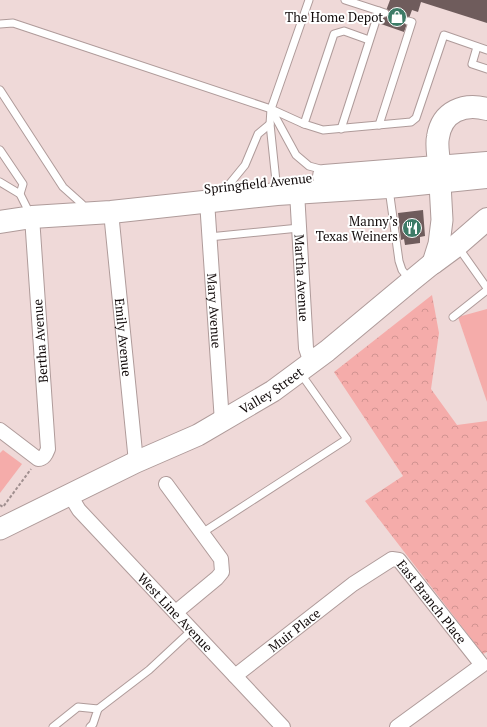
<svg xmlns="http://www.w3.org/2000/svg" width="487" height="727" font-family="'PT Serif',serif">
  <defs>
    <pattern id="forest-crowns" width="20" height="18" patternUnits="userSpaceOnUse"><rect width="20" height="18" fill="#f5acaa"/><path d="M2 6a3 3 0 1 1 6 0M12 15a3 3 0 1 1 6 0" fill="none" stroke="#d19391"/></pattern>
  </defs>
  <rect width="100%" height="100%" fill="#efd9d8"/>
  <polygon fill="url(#forest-crowns)" points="432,295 439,333 431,389 457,425 487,421 487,652 483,654 365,501 403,476 334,372"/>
  <g fill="#f5acaa">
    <polygon points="487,309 487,402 458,317"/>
    <polygon points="3,450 22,464 0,493 0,453"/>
  </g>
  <g fill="#6f5c5c">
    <polygon points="390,0 487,0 487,23 421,2 418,12 412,10 404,32 381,24"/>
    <polygon points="423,210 425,236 420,237 420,243 405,245 404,239 401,240 398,213"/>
  </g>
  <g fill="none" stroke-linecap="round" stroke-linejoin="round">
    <defs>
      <g id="lane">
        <polyline points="345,0 379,11"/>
        <polyline points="0,24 13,23 271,109 304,124"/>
        <polyline points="369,40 344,31 334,34 304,124 323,130 411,122 416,118 444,35 487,50"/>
        <polyline points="477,47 472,64 487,69"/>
        <polyline points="0,90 63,187 82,204"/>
        <polyline points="271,109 296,155 309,166 324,170"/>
        <polyline points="379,125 412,22 408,21"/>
        <polyline points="341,129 379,11 385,13"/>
        <polyline points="0,150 23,184 20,194"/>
        <polyline points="0,182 20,194 30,214"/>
        <polyline points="227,187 245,165 258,134 270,124"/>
        <polyline points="389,189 399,261 402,270 410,280"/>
        <polyline points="277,191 270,124 271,109 309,0"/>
        <polyline points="209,237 299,228"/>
        <polyline points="458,247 487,288"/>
        <polyline points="453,317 487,290"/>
        <polyline points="202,533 347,439 301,374"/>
        <polyline points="98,709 149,670 192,630"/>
        <polyline points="53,727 78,707 98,709 93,724 90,727"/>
      </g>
      <g id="street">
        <path id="s1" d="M297,192L306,348L311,363"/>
        <path id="s2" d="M207,201L222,422"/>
        <path id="s3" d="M111,212L136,462"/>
        <path d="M0,430L38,459C44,459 46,454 48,449L32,217"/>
        <polyline points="166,484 221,559 222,572 217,578 176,612"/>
        <path id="s4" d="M70,495L79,510L283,727"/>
        <path id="s5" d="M235,676L353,584L392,559L399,560L482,665L397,727"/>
      </g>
      <g id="secondary">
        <path id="s6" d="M0,529L136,462L198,435L273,391L327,351L411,281L433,263L439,244L442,220L439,166"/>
      </g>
      <g id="primary">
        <path d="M439,166C439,157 436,146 438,137C442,111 464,103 487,109"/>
        <polyline points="324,176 487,163"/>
        <polyline points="0,222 32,217 111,212 277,194 388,187 487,177"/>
        <polyline points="433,263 456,246 487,219"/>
      </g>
    </defs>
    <use href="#lane" stroke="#af9b9a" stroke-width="9"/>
    <use href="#street" stroke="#af9b9a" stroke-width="16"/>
    <use href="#secondary" stroke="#af9b9a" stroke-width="23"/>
    <use href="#primary" stroke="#af9b9a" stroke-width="24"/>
    <polyline stroke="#a08f8f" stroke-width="2" stroke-dasharray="3 2" stroke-linecap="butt" points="0,505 3,507 31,469"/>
    <use href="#lane" stroke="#fff" stroke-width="7"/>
    <use href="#street" stroke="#fff" stroke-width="14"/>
    <use href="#secondary" stroke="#fff" stroke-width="21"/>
    <use href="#primary" stroke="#fff" stroke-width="22"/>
  </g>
  <defs>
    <symbol id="shop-disc" viewBox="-11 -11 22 22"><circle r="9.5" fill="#3d7b67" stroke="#fff"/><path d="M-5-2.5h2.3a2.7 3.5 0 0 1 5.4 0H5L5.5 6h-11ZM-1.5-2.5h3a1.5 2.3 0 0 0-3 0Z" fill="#fff"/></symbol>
    <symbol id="restaurant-disc" viewBox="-11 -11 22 22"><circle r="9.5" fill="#3d7b67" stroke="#fff"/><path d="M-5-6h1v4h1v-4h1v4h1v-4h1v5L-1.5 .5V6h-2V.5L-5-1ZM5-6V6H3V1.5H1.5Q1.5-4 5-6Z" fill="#fff"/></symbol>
  </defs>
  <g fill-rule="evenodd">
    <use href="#shop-disc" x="386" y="6" width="22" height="22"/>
    <use href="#restaurant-disc" x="401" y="217" width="22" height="22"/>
  </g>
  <g text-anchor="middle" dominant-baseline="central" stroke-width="4" stroke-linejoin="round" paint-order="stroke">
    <g font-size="13" fill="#110a0a" stroke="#fff" text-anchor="end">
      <text x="383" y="17">The Home Depot</text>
      <text x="398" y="221">Manny’s<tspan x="398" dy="15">Texas Weiners</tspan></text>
    </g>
    <g font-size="13" fill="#110a0a" stroke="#fff">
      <text transform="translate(258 183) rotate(-6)">Springfield Avenue</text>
      <text stroke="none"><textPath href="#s1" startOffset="86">Martha Avenue</textPath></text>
      <text stroke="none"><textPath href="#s2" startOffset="110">Mary Avenue</textPath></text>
      <text stroke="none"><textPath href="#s3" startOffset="126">Emily Avenue</textPath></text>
      <text transform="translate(40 341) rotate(-94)">Bertha Avenue</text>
      <text stroke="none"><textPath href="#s6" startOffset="305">Valley Street</textPath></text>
      <text stroke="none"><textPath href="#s5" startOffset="256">East Branch Place</textPath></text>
      <text stroke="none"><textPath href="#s4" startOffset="158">West Line Avenue</textPath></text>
      <text stroke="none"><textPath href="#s5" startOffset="75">Muir Place</textPath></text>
    </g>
  </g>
</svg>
